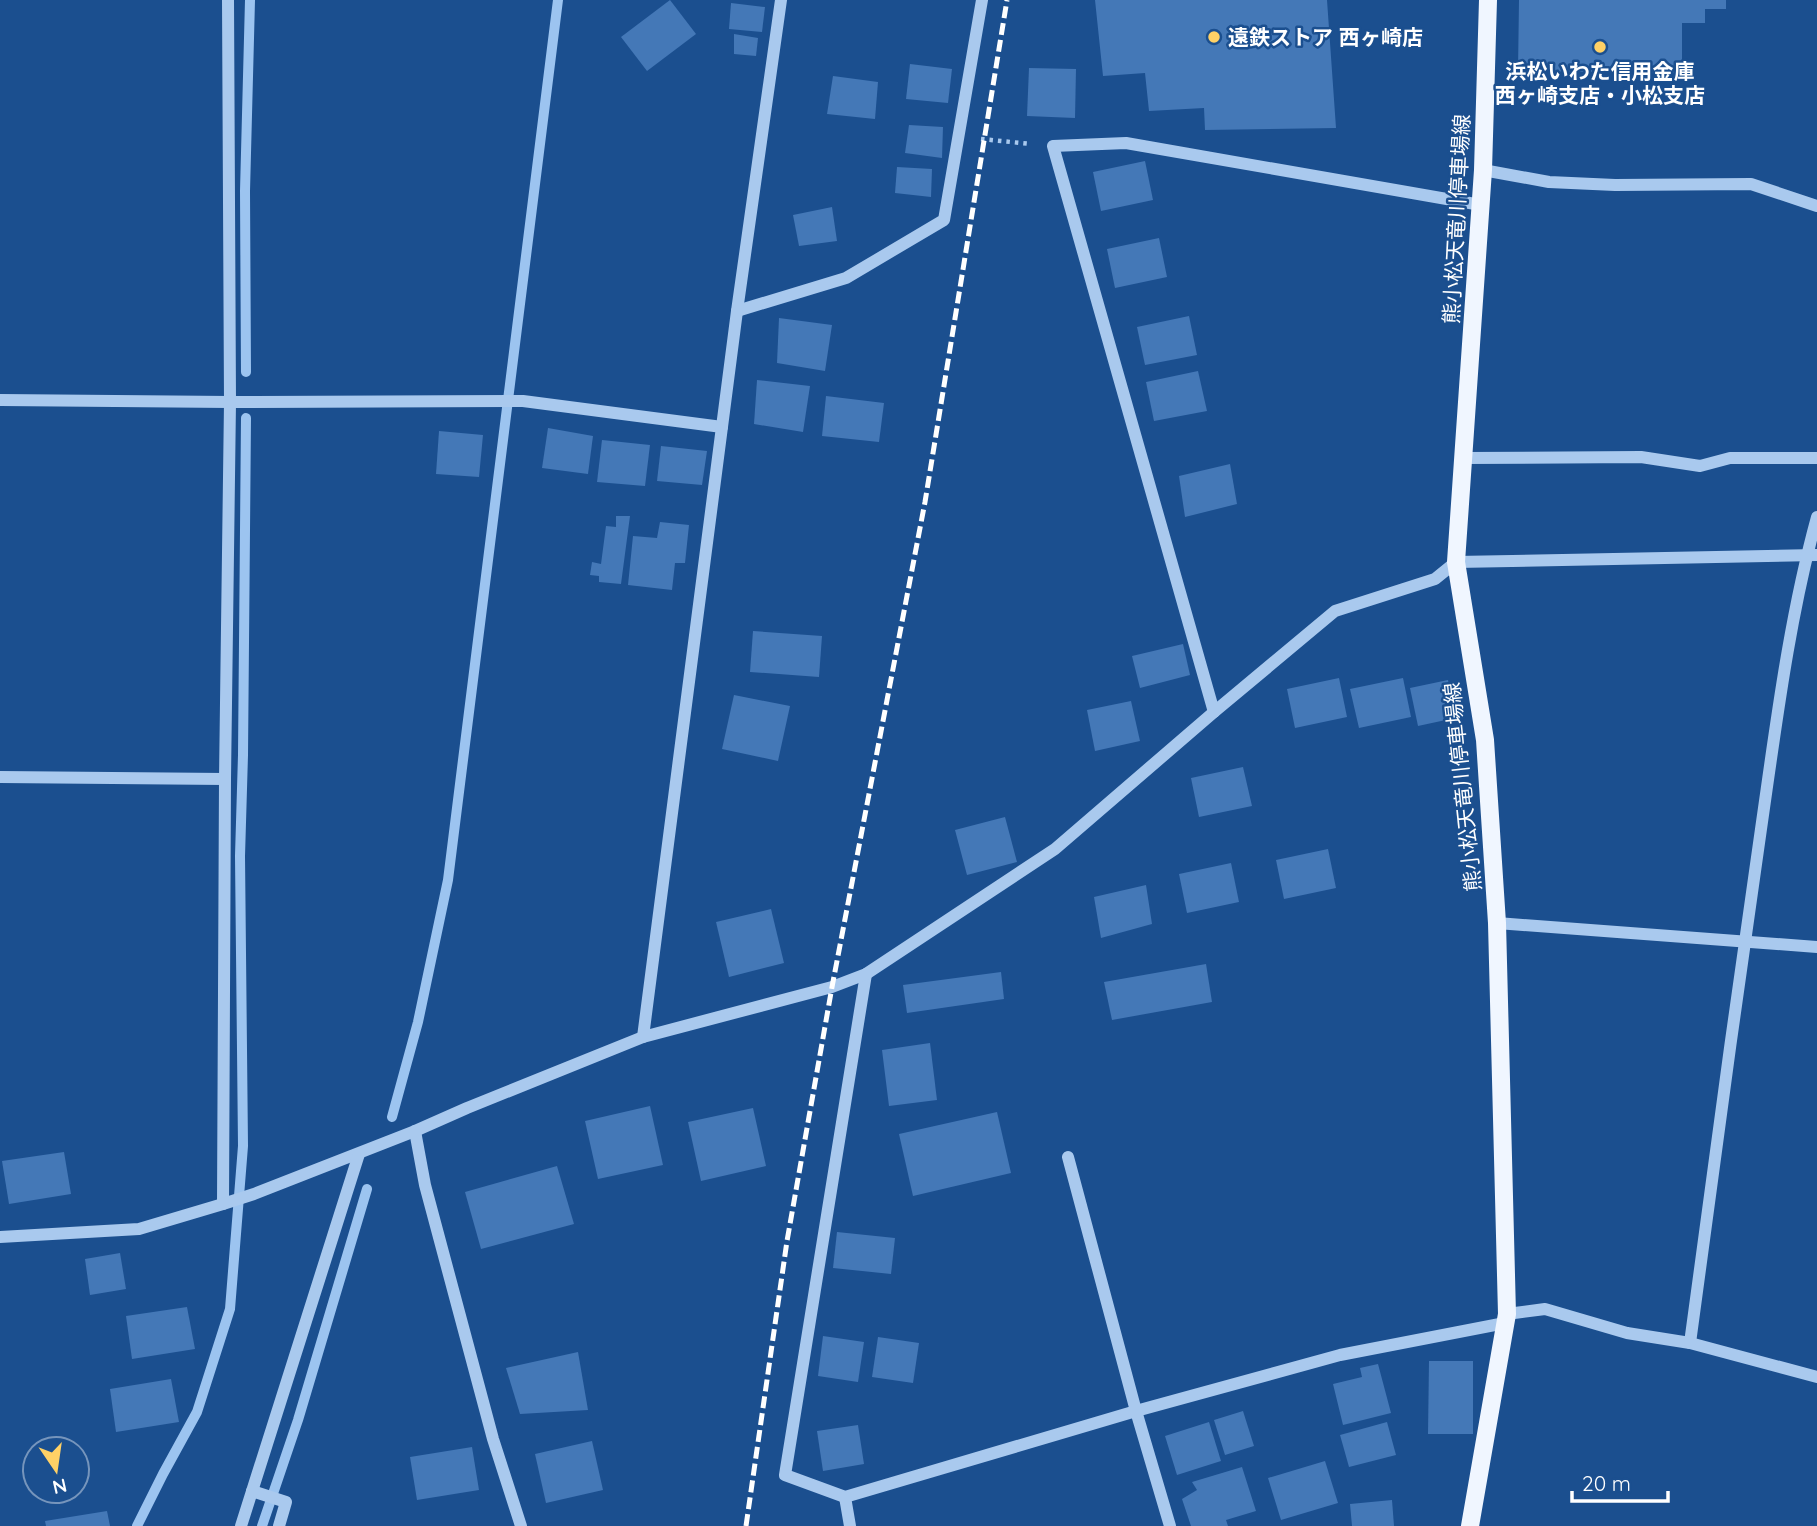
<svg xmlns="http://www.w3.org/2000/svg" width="1817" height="1526" font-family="Quicksand,'Noto Sans JP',sans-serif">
  <rect width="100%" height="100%" fill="#1b4f8f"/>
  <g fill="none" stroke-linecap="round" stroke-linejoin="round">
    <g stroke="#9cc4f0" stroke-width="10">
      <polyline points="246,372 245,191 250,0"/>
      <polyline points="392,1117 418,1022 448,880 558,0"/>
      <polyline points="137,1526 163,1474 197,1412 230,1309 243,1146 240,856 243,755 246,418"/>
      <polyline points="262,1526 298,1420 367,1189"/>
    </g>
  </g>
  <g fill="#4478b7">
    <polygon points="670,0 696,34 647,71 621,37"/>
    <polygon points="1095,0 1327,0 1336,128 1205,130 1204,108 1149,111 1145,73 1103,76"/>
    <polygon points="1519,0 1726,0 1726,9 1705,9 1705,23 1682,23 1682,73 1518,71"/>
    <polygon points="731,3 765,7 762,32 729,29"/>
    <polygon points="734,34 758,38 756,56 734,54"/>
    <polygon points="910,64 952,69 948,103 906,99"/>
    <polygon points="1029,68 1076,69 1075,118 1027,116"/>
    <polygon points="833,76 878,82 875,119 827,114"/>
    <polygon points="909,125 943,127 942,158 905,153"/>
    <polygon points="1145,161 1153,200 1101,211 1093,172"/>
    <polygon points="897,167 932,169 931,197 895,193"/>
    <polygon points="832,207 837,241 799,246 793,215"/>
    <polygon points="1159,238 1167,277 1115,288 1107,249"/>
    <polygon points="1189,316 1197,355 1145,365 1137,327"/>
    <polygon points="779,318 832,325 825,371 777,363"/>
    <polygon points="1198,371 1207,411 1154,421 1146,382"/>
    <polygon points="757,380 810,386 803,432 754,424"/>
    <polygon points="826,396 884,403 879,442 822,436"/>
    <polygon points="548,428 593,436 588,474 542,468"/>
    <polygon points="439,431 483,435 479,477 436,474"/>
    <polygon points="602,440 650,445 645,486 597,482"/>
    <polygon points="661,446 707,451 702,485 657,481"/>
    <polygon points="1230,464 1237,504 1185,517 1179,476"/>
    <polygon points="616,516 630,516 621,584 599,582 599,576 590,575 592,562 601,564 606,526 616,527"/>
    <polygon points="660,522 689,525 685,563 675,563 672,590 628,585 633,536 657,538"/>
    <polygon points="753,631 822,636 819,677 750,672"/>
    <polygon points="1183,644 1190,675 1140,688 1132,656"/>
    <polygon points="1339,678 1347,717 1295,728 1287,689"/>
    <polygon points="1403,678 1411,717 1359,728 1350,689"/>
    <polygon points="1448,680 1455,718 1418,726 1410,688"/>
    <polygon points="734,695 790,706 778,761 722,749"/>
    <polygon points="1131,701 1140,741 1095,751 1087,710"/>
    <polygon points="1243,767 1252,806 1199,817 1191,778"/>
    <polygon points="1005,817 1017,862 967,875 955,830"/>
    <polygon points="1328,849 1336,888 1284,899 1276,860"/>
    <polygon points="1231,863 1239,902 1187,913 1179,874"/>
    <polygon points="1146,885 1152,924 1101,938 1094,897"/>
    <polygon points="771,909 784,963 729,977 716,922"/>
    <polygon points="1206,964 1212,1002 1112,1020 1104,982"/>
    <polygon points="1001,972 1004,999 907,1013 903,985"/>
    <polygon points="930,1043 937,1100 889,1106 882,1050"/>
    <polygon points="650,1106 663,1165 598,1179 585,1121"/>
    <polygon points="753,1108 766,1166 701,1181 688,1122"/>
    <polygon points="997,1112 1011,1173 913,1196 899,1134"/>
    <polygon points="64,1152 71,1194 9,1204 2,1161"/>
    <polygon points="557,1166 574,1224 481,1249 465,1192"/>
    <polygon points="837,1232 895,1238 891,1274 833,1268"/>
    <polygon points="120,1253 126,1289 90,1295 85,1259"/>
    <polygon points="187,1307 195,1349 132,1359 126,1316"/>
    <polygon points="823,1336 864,1342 858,1382 818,1376"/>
    <polygon points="878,1337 919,1343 913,1383 872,1377"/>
    <polygon points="578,1352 588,1410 520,1414 506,1368"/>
    <polygon points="1429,1361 1473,1361 1473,1434 1428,1434"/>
    <polygon points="1378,1364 1391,1413 1343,1425 1333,1384 1362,1377 1360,1368"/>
    <polygon points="171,1379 179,1422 116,1432 110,1389"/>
    <polygon points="1243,1411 1254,1446 1225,1455 1214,1420"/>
    <polygon points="1209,1422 1221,1461 1177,1475 1165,1436"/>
    <polygon points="1387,1422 1396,1455 1349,1467 1340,1435"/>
    <polygon points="858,1425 864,1464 823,1471 817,1431"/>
    <polygon points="592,1441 603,1490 546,1503 535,1454"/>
    <polygon points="472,1447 479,1490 417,1500 410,1457"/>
    <polygon points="1325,1461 1338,1503 1281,1520 1268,1478"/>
    <polygon points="1242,1467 1256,1511 1226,1520 1228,1526 1191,1526 1182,1499 1197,1490 1192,1482"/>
    <polygon points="1392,1500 1394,1526 1352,1526 1350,1504"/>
    <polygon points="107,1511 110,1526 46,1526 45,1521"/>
  </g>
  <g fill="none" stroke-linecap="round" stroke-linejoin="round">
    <polyline stroke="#a9c9ee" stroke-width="4.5" stroke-dasharray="3.5 5" stroke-linecap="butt" points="981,139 1031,144"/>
    <g stroke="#a9c9ee" stroke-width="12">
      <polyline points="1483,170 1549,182 1615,185 1751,184 1817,206"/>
      <polyline points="737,311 846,278 944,220 982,0"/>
      <polyline points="0,400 230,402 523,401 722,427"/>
      <polyline points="1463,458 1641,457 1700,466 1730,458 1817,458"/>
      <polyline points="1214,712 1053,146 1126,143 1481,205"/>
      <polyline points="0,777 225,779"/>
      <polyline points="1497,923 1817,947"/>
      <polyline points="866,974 785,1475 845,1497 1136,1411 1340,1355 1505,1323"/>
      <polyline points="643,1037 737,311 781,0"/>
      <polyline points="415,1131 425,1185 493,1439 521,1526"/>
      <polyline points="1068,1157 1136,1411 1170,1526"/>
      <polyline points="223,1204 225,779 230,402 228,0"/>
      <polyline points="0,1237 139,1229 223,1204 254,1194 415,1131 467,1108 643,1037 832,987 866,974 1055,849 1214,712 1335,611 1435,579 1456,562 1817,555"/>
      <polyline points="1507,1314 1545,1309 1627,1333 1690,1343 1817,1377"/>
      <path d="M1690,1343C1713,1172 1736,1000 1761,829C1776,725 1789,619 1817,517"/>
      <polyline points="252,1491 286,1502 279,1526"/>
      <polyline points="845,1497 850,1526"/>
      <polyline points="241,1526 359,1154"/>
    </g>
    <polyline stroke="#f0f6ff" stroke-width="18" points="1470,1526 1507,1314 1497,923 1485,740 1456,562 1483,170 1488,0"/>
    <polyline stroke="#fff" stroke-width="5" stroke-dasharray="12 5" stroke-linecap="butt" points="746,1526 787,1241 832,987 925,502 1007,0"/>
  </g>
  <g fill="#ffd166" stroke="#1b4f8f" stroke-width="2.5">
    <circle cx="1214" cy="37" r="7"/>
    <circle cx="1600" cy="47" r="7"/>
  </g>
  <g text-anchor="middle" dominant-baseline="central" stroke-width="5" stroke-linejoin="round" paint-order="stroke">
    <g font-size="21" font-weight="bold" fill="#fff" stroke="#1b4f8f" text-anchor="start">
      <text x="1228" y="37">遠鉄ストア 西ヶ崎店</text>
      <text x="1600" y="71" text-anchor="middle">浜松いわた信用金庫<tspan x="1600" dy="24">西ヶ崎支店・小松支店</tspan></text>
    </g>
    <g font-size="21" fill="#fff" stroke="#1b4f8f">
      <text transform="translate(1456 219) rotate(-87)">熊小松天竜川停車場線</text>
      <text transform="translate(1462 787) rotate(-96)">熊小松天竜川停車場線</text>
    </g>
  </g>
  <g transform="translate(56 1470) rotate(167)"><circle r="33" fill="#1b4f8f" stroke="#7695bc" stroke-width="2"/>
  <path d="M0-5L12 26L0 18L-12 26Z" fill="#ffd166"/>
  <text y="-10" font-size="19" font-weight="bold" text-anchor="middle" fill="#ffffff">N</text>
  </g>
  <path d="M1572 1491v10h96v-10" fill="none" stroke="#ffffff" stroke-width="3.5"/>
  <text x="1582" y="1491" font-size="21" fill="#ffffff" stroke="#1b4f8f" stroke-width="5" paint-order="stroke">20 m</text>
</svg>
